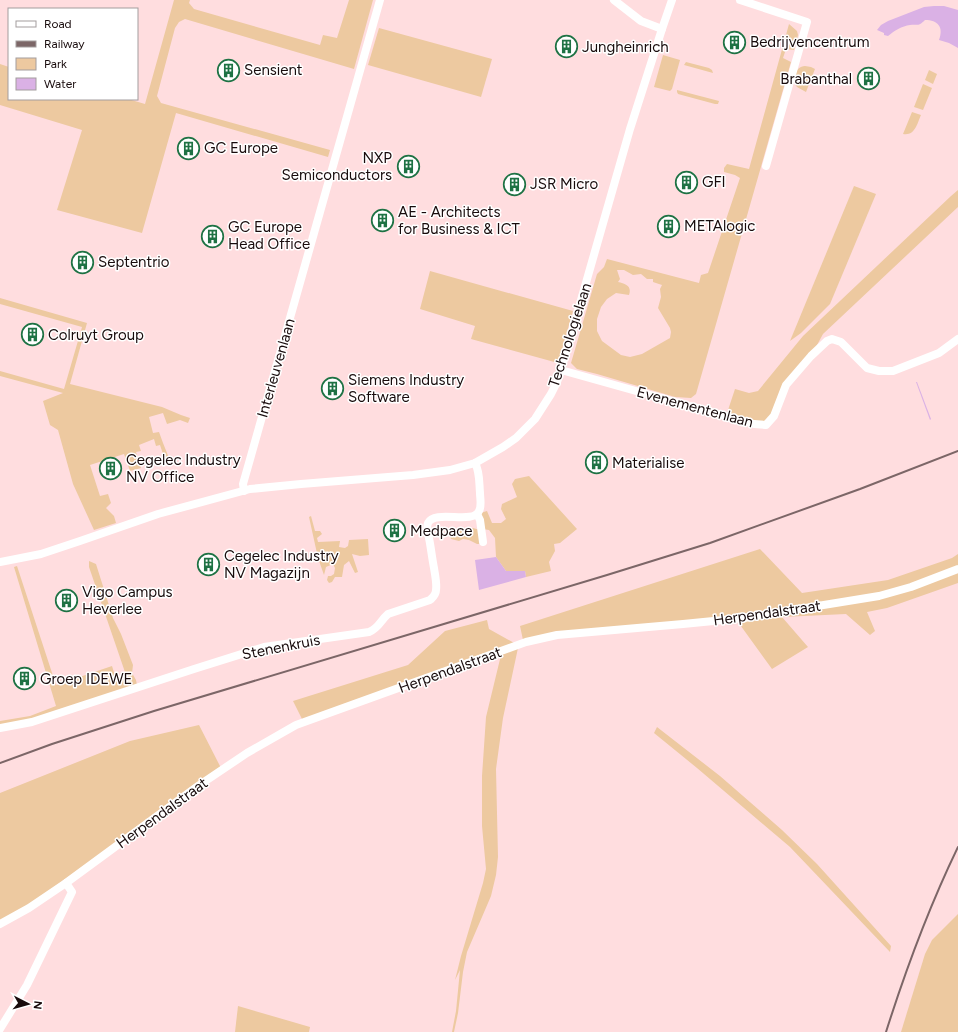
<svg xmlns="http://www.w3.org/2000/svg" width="958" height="1032" font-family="Figtree,sans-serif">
  <rect width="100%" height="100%" fill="#ffdddf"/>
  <g fill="#edc9a0" fill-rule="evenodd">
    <polygon points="174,0 190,0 189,3 194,9 320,45 323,35 337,38 349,0 373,0 354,69 185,19 179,22 175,28 157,96 161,103 330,150 328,157 176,113 142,233 57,210 82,130 0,105 0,64 9,67 9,99 128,99 145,104"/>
    <path d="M789,24L797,31L798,35L794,50L786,49L783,58L791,62L696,394L691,398L675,397L597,374L577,369L571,363L597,274L604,267L607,259L699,283L701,275L708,273L740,178L735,175L724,172V168L727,164L749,169ZM617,270H624L633,275L641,274L647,279H653V282L662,285L660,289L661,297L658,308L670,328L671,332L670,338L642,354L630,357L621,355L602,341L597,331V319L601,307L607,299L616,293L629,295C632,286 626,284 618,282L620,279Z"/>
    <polygon points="379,28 492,59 481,97 368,65"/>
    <polygon points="663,55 680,60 672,89 670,91 654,87"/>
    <polygon points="686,62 709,68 712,70 713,73 684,65"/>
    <path d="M805,66L811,67L815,69L806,92C803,90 800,89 797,87C791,79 795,67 805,66Z"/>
    <polygon points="929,70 937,74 933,84 925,80"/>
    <polygon points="923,84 932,88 923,110 914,107"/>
    <polygon points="677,90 719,101 718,104 715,104 678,94 677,92"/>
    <path d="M912,112L921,115C917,124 915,136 903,134Z"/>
    <polygon points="854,186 876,194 830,304 801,333 790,341"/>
    <polygon points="958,190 958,207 823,334 811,356 786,385 766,425 726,416 735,389 749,393 758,391 803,336 951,196"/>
    <polygon points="430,271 573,311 558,363 471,339 475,326 420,309"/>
    <polygon points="0,298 87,323 70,384 162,407 181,415 190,418 188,423 180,420 167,424 163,413 149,417 153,433 159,432 163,443 169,458 165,460 160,445 156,446 154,439 139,445 141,451 136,452 141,468 130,471 124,454 90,465 100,496 108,494 111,503 106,508 114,516 116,523 94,530 73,484 58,430 50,425 43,401 63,393 0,376 0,371 64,389 82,327 0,304"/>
    <polygon points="529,476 577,529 560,543 554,544 555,551 549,562 551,571 526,577 525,571 506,571 496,557 495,538 489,530 482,529 477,514 487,511 492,523 501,523 506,519 501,509 502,504 517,497 512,484 515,479"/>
    <polygon points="311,516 315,531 320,531 322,534 317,538 318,542 340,541 339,547 345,548 348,546 349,540 368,539 369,555 360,556 352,554 358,572 355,573 349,561 344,565 342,577 335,577 332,582 329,583 327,580 328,576 331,576 334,574 335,568 333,564 326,567 324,575 318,558 309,517"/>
    <path d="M473,528L480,530L482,541L479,544H477L469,540L463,539L459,541L451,539L450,536L451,532C458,530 465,529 473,528Z"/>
    <polygon points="760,549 802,593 888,580 952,558 958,554 958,583 887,608 867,612 875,631 870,635 846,614 782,617 808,647 772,669 738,622 523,640 520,626"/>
    <polygon points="89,561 96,564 113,618 121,634 133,665 132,673 136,680 137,685 32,720 0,726 0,721 30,716 56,706 14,567 17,566 56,685 112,666 117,682 127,678 89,567"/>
    <polygon points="487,620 489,629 516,644 303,721 293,701 408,665 445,631"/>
    <polygon points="518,648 503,718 496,769 498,857 496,875 491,896 467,952 463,972 458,1013 454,1032 452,1032 456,1011 460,970 455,980 461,956 483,883 486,869 482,826 482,776 486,717 501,655"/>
    <polygon points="199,725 221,768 143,823 25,908 0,920 0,793 130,741"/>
    <polygon points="657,727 720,776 782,830 817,864 891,946 890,952 790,847 697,768 654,733"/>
    <polygon points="958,914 958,1032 901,1032 925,954 932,940"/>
    <polygon points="238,1006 310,1027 309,1032 235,1032"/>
  </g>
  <g fill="#dab1e5">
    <path d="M934,6H944L958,10V48L949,43L939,40C944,27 938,20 925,20C918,27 918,24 910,25C902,26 894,31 888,36L884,35V33L877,30L881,25L888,21L924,7Z"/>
    <polygon points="916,382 917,382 931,419 930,420"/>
    <polygon points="496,557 506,571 525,571 526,577 479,590 475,560"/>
  </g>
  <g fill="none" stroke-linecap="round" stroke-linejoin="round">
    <g stroke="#fff" stroke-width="8">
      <polyline points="614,0 641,21 662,29"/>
      <polyline points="740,0 807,22 766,166"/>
      <polyline points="561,370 754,424 766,425 774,416 786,385 811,356 827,341 832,339 841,342 867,368 879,371 893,371 939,353 958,339"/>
      <polyline points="244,491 243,484 380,0"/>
      <polyline points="477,514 480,520 483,542"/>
      <polyline points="0,562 41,554 80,541 158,514 250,489 301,484 413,475 450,470 475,463 503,447 516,438 535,419 551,394 557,382 561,370 630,129 662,29 672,0"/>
      <path d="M0,728L32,722L194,669L264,647L369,632C379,628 380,621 388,614L430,600C433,597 436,595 436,590C437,583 435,575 434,568C432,558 431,548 429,538C428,533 426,528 428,523C435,509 473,525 479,511C482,506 480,498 480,493C479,482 480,472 475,463"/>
      <polyline points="0,924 29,908 66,883 198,786 247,753 296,725 526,642 557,635 683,624 744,618 879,596 911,587 958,569"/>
      <polyline points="0,1029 27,985 72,892 66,883"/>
    </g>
    <g stroke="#7c6667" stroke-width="2">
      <polyline points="0,763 52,744 154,711 607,575 710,543 860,489 958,451"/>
      <path d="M886,1032C906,969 929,907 958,847"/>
    </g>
  </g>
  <defs>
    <symbol id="building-ring" viewBox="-11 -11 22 22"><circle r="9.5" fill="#fff" stroke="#1e7244" stroke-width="1.5"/><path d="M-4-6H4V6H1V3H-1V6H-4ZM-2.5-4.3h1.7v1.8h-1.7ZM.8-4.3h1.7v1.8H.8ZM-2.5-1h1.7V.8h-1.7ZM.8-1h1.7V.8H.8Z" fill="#1e7244"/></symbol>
  </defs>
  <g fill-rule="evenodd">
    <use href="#building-ring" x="722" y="30" width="25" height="25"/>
    <use href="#building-ring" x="554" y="34" width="25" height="25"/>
    <use href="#building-ring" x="216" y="58" width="25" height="25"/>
    <use href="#building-ring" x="856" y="66" width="25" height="25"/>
    <use href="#building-ring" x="176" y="136" width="25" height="25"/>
    <use href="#building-ring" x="396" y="154" width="25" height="25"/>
    <use href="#building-ring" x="674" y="170" width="25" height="25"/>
    <use href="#building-ring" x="502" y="172" width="25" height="25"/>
    <use href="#building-ring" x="370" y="208" width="25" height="25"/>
    <use href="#building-ring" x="656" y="214" width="25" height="25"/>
    <use href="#building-ring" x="200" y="224" width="25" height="25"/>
    <use href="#building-ring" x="70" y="250" width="25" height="25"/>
    <use href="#building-ring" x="20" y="322" width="25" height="25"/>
    <use href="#building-ring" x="320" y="376" width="25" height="25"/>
    <use href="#building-ring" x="584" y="450" width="25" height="25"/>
    <use href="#building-ring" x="98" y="456" width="25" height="25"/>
    <use href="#building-ring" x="382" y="518" width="25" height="25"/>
    <use href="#building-ring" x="196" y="552" width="25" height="25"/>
    <use href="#building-ring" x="54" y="588" width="25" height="25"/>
    <use href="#building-ring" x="12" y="666" width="25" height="25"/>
  </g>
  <g text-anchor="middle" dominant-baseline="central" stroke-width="3" stroke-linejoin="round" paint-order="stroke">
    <g font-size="15" fill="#180b0c" stroke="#fff" text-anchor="start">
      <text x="750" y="42">Bedrijvencentrum</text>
      <text x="582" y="47">Jungheinrich</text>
      <text x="244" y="70">Sensient</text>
      <text x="852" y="79" text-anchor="end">Brabanthal</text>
      <text x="204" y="148">GC Europe</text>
      <text x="392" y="158" text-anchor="end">NXP<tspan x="392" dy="17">Semiconductors</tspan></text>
      <text x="702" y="182">GFI</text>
      <text x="530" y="184">JSR Micro</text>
      <text x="398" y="212">AE - Architects<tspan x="398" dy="17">for Business &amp; ICT</tspan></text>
      <text x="684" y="226">METAlogic</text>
      <text x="228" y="227">GC Europe<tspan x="228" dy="17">Head Office</tspan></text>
      <text x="98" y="262">Septentrio</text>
      <text x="48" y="335">Colruyt Group</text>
      <text x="348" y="380">Siemens Industry<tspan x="348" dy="17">Software</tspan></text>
      <text x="126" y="460">Cegelec Industry<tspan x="126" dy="17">NV Office</tspan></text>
      <text x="612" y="463">Materialise</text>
      <text x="410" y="531">Medpace</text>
      <text x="224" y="556">Cegelec Industry<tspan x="224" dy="17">NV Magazijn</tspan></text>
      <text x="82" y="592">Vigo Campus<tspan x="82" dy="17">Heverlee</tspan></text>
      <text x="40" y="679">Groep IDEWE</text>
    </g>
    <g font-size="15" fill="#180b0c" stroke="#fff">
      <text transform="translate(570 335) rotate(-72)">Technologielaan</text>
      <text transform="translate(276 368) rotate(-74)">Interleuvenlaan</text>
      <text transform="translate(695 407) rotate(15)">Evenementenlaan</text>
      <text transform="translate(767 613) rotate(-8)">Herpendalstraat</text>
      <text transform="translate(281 647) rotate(-11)">Stenenkruis</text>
      <text transform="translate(450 670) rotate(-20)">Herpendalstraat</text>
      <text transform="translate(162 813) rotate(-36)">Herpendalstraat</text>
    </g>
  </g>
  <rect x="8" y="8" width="130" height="92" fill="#ffffff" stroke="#a39d9e"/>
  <rect x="16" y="21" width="20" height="6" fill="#ffffff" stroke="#a39d9e"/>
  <text x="44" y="28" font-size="12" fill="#180b0c">Road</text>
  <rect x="16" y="41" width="20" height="6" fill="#7c6667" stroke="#a39d9e"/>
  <text x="44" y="48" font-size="12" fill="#180b0c">Railway</text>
  <rect x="16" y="58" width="20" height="12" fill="#edc9a0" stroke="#a39d9e"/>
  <text x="44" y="68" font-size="12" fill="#180b0c">Park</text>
  <rect x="16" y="78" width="20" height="12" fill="#dab1e5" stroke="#a39d9e"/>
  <text x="44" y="88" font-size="12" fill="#180b0c">Water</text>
  <g transform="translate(28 1004) rotate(96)" stroke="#ffffff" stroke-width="3" paint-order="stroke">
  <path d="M0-3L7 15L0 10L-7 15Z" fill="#180b0c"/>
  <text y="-6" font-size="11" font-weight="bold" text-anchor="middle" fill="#180b0c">N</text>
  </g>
</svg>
